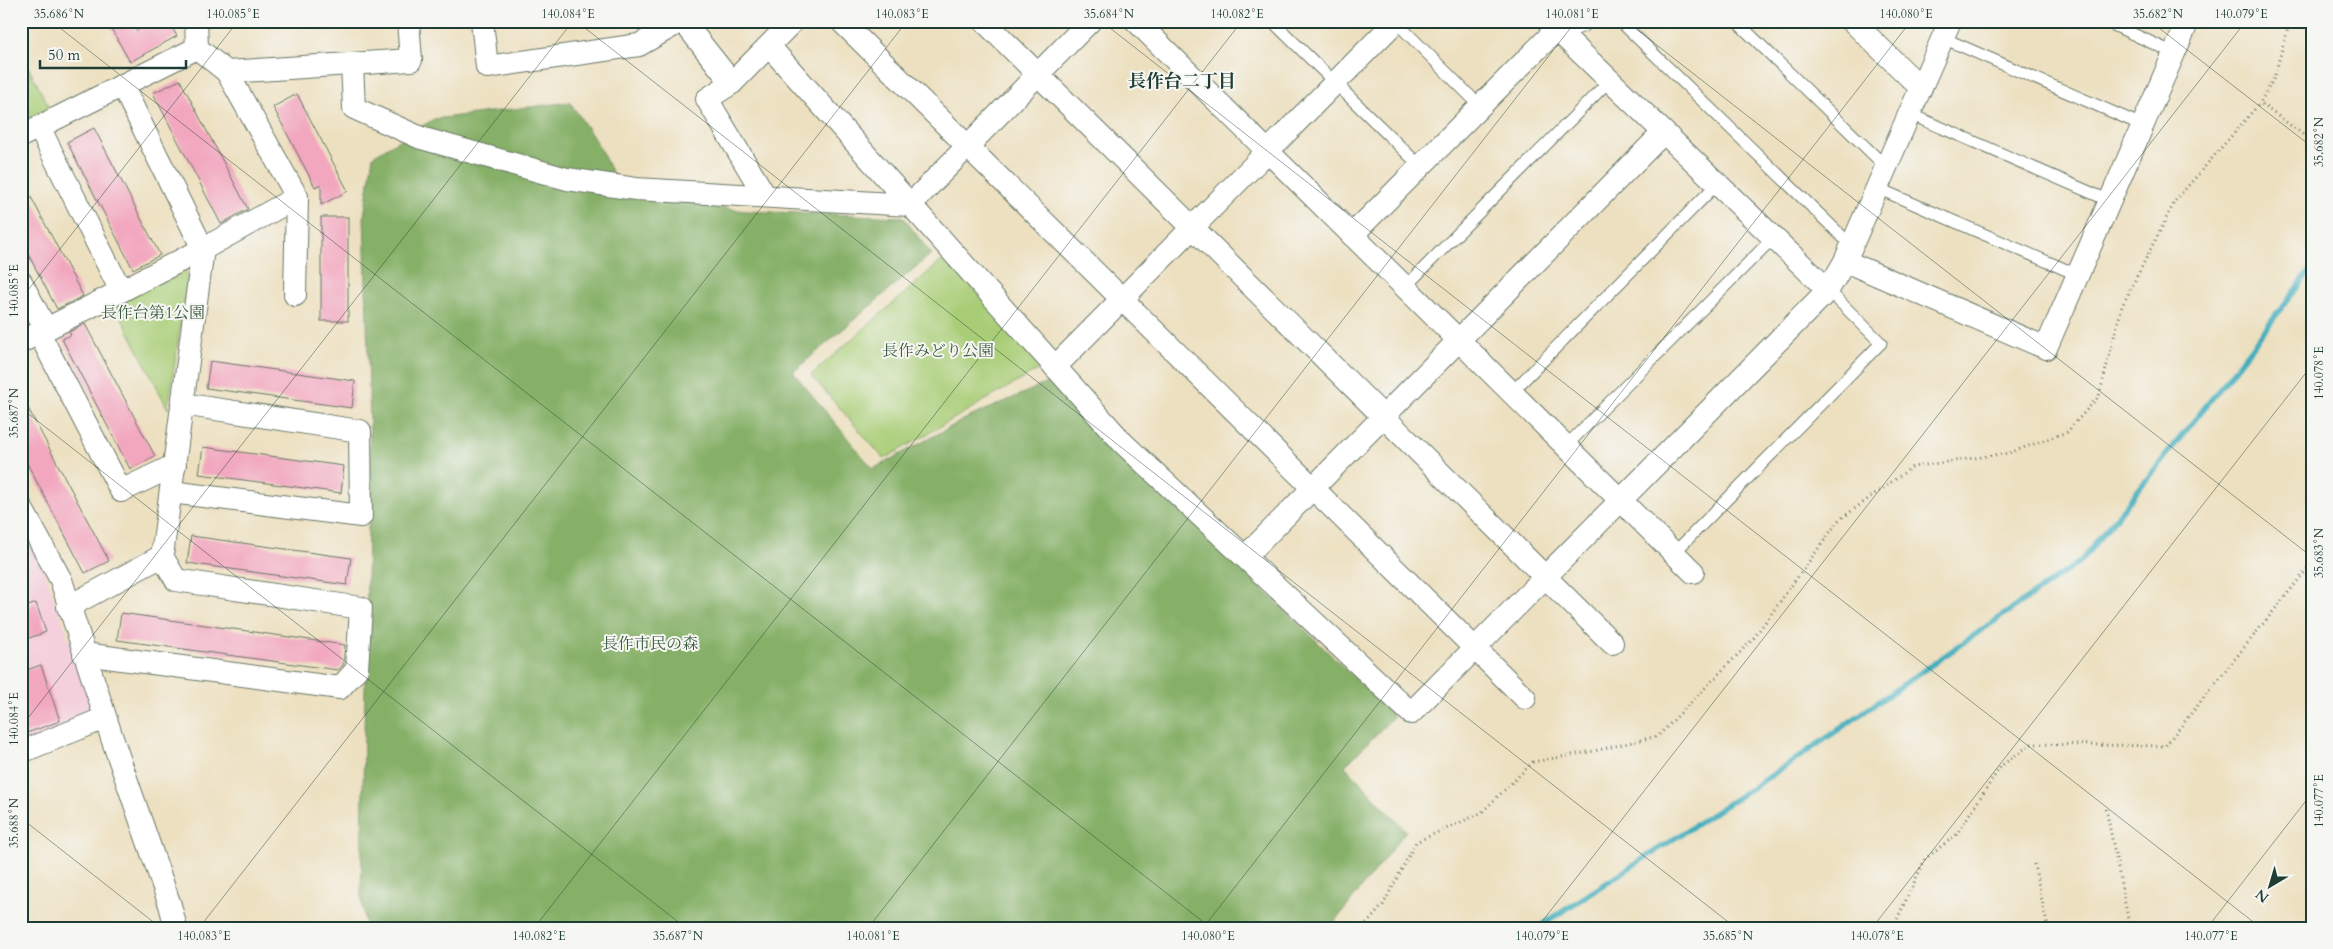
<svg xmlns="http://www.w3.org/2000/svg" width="2333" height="949" font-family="Cardo,'Noto Serif JP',serif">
  <rect width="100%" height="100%" fill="#f6f6f2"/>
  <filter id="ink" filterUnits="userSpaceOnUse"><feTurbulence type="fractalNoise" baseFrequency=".02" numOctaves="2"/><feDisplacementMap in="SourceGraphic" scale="10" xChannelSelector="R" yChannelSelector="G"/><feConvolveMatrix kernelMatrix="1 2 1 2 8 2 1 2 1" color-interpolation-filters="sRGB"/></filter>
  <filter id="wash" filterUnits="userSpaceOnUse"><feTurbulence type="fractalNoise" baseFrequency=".0096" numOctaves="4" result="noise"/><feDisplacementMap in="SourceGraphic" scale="20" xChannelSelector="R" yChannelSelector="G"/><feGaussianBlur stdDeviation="1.12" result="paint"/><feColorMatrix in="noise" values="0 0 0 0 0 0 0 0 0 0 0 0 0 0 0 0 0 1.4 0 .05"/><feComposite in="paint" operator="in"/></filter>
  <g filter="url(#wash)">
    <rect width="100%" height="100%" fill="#ede0c0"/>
    <polygon fill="#f4cfdc" points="21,525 40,558 95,711 21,745"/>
    <g fill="#a9cd76" stroke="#648555">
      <polygon points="21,53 49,107 21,123"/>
      <polygon points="946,257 1043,367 884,459 811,375"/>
      <polygon points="182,267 188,273 168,409 113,301"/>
    </g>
    <polygon fill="#86b067" stroke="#52764e" points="570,102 597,143 623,193 745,211 903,217 931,254 793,372 873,469 965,419 1049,382 1394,716 1345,766 1406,831 1330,928 366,928 361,895 370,425 364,216 373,156 434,119"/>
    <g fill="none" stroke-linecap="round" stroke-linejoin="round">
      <polyline stroke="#40aebd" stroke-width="5.5" points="1537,928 1792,762 2081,561 2222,386 2312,268"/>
    </g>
    <g id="blocks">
      <g fill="#f2a7bf">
        <polygon points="107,21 130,21 136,31 155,21 168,21 177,36 130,62"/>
        <polygon points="180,80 248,209 221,224 153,93"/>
        <polygon points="297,94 348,191 321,205 321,184 315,187 273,107"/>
        <polygon points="94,128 160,255 133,269 67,142"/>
        <polygon points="21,178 83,296 57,309 27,252 21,254"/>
        <rect x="321" y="217" width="27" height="104"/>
        <polygon points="85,324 155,456 130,469 62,339 71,335 69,332"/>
        <polygon points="210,361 355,381 352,408 206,388"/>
        <polygon points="21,395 109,561 85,573 21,452"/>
        <polygon points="203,447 344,466 341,493 199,474"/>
        <polygon points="191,536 351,558 347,585 187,563"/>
        <polygon points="36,603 46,632 21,641 21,609"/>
        <polygon points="121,613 345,645 343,665 338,670 117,640"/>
        <polygon points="41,665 60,721 21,735 21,672"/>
      </g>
    </g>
  </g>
  <g filter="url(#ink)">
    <use href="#blocks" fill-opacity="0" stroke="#677665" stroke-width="1"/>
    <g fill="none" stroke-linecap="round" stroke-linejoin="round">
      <defs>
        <g id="lane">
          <polyline points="1272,21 1420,166"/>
          <polyline points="1395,21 1480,106"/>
          <polyline points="1620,21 1852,246"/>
          <polyline points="1736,21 1886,167"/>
          <polyline points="2105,21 2174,53"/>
          <polyline points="1943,38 2142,125"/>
          <polyline points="1910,114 2110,201"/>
          <polyline points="1877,188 2078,275"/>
          <polyline points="1405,287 1609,81"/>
          <polyline points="1512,392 1717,184"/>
          <polyline points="1566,446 1773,238"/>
          <polyline points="1674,553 1881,343 1828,290"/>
        </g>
        <g id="street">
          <polyline points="196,21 197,48"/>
          <polyline points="482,21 487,67 639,45 681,21"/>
          <polyline points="683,21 732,83"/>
          <polyline points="841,21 1525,698"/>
          <polyline points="984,21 1612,643"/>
          <polyline points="1136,21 1693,572"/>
          <polyline points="1548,21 1828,290"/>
          <polyline points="1852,21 1921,88"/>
          <polyline points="769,46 1123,443 1411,713 1828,290 1845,261 1950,21"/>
          <polyline points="352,64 354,108 421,138 567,179 636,189 910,205 1090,21"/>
          <polyline points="227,72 297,197 295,295"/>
          <polyline points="39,127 121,291"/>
          <polyline points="21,136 197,48 227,72 411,60 408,21"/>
          <polyline points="765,196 707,99 732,83 793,21"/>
          <polyline points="1352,235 1556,30 1582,21"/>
          <polyline points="1845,261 2046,348 2188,21"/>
          <polyline points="21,282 46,329"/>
          <polyline points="39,333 121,491 175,465"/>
          <polyline points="21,342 203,249 297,197"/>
          <polyline points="1055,367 1396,21"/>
          <polyline points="171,492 361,516 360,431 182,404"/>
          <polyline points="21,507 61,580 112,738 170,905 176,928"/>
          <polyline points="1245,557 1663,133"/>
          <polyline points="68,607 162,556 203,249 122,85"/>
          <polyline points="84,654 340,688 357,669 361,608 176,580 162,556"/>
          <polyline points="21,752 105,718"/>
        </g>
      </defs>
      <use href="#lane" stroke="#677665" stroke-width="13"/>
      <use href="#street" stroke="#677665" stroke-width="24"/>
      <g stroke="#677665" stroke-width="3" stroke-dasharray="1 4" stroke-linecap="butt">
        <polyline points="2290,21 2274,78 2260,103 2312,141"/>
        <polyline points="2106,809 2130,928"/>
        <polyline points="2034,864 2048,928"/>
        <polyline points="1363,928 1383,905 1416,842 1481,813 1533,762 1594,751 1658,736 1753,639 1839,520 1912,467 2009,453 2067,432 2099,396 2122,306 2175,201 2260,103"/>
        <polyline points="1893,928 1925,859 1956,835 2001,766 2031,744 2165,746 2312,563"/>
      </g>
      <use href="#lane" stroke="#fff" stroke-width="11"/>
      <use href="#street" stroke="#fff" stroke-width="22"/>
    </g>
  </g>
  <path fill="none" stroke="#1f3d34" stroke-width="1" stroke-opacity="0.45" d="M51,21L1211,928M576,21L1736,928M1101,21L2261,928M1626,21L2312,557M2150,21L2312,147M21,299L238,21M21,408L686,928M21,727L573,21M21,818L161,928M199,928L907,21M534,928L1242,21M868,928L1576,21M1203,928L1911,21M1537,928L2246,21M1872,928L2312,365M2207,928L2312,793"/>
  <g text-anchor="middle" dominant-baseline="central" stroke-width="4" stroke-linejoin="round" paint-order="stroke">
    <g font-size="16" fill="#3b5a41" stroke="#f6f6f2">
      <text x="153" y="313">長作台第1公園</text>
      <text x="938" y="351">長作みどり公園</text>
      <text x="650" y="644">長作市民の森</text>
    </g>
    <g font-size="18" font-weight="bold" fill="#1f3d34" stroke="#f6f6f2">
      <text x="1182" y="81">長作台二丁目</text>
    </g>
  </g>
  <rect width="2333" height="949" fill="none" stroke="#f6f6f2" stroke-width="55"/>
  <g transform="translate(2270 886) rotate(218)" stroke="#f6f6f2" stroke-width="4" paint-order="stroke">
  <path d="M0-4L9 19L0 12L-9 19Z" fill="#1f3d34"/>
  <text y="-8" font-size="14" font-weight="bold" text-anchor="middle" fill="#1f3d34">N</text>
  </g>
  <path d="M40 60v8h146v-8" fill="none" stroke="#1f3d34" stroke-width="2.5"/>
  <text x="48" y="60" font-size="15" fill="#1f3d34" stroke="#f6f6f2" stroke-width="4" paint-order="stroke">50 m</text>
  <rect x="28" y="28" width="2278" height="894" fill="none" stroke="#1f3d34" stroke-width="2"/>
  <g font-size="12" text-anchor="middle" fill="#1f3d34">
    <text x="59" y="18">35.686°N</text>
    <text x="233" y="18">140.085°E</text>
    <text x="568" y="18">140.084°E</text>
    <text x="902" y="18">140.083°E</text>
    <text x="1109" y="18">35.684°N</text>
    <text x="1237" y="18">140.082°E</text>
    <text x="1572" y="18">140.081°E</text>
    <text x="1906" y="18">140.080°E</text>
    <text x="2158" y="18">35.682°N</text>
    <text x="2241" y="18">140.079°E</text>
    <text transform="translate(2319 142) rotate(-90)" y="4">35.682°N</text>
    <text transform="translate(14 291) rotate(-90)" y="4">140.085°E</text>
    <text transform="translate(2319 373) rotate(-90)" y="4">140.078°E</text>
    <text transform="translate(14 413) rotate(-90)" y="4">35.687°N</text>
    <text transform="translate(2319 553) rotate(-90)" y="4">35.683°N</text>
    <text transform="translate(14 719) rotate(-90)" y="4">140.084°E</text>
    <text transform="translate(2319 801) rotate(-90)" y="4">140.077°E</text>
    <text transform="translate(14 823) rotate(-90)" y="4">35.688°N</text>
    <text x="204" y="940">140.083°E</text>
    <text x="539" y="940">140.082°E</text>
    <text x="678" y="940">35.687°N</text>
    <text x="873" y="940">140.081°E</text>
    <text x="1208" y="940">140.080°E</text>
    <text x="1542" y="940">140.079°E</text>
    <text x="1728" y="940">35.685°N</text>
    <text x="1877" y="940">140.078°E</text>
    <text x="2211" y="940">140.077°E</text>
  </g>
</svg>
